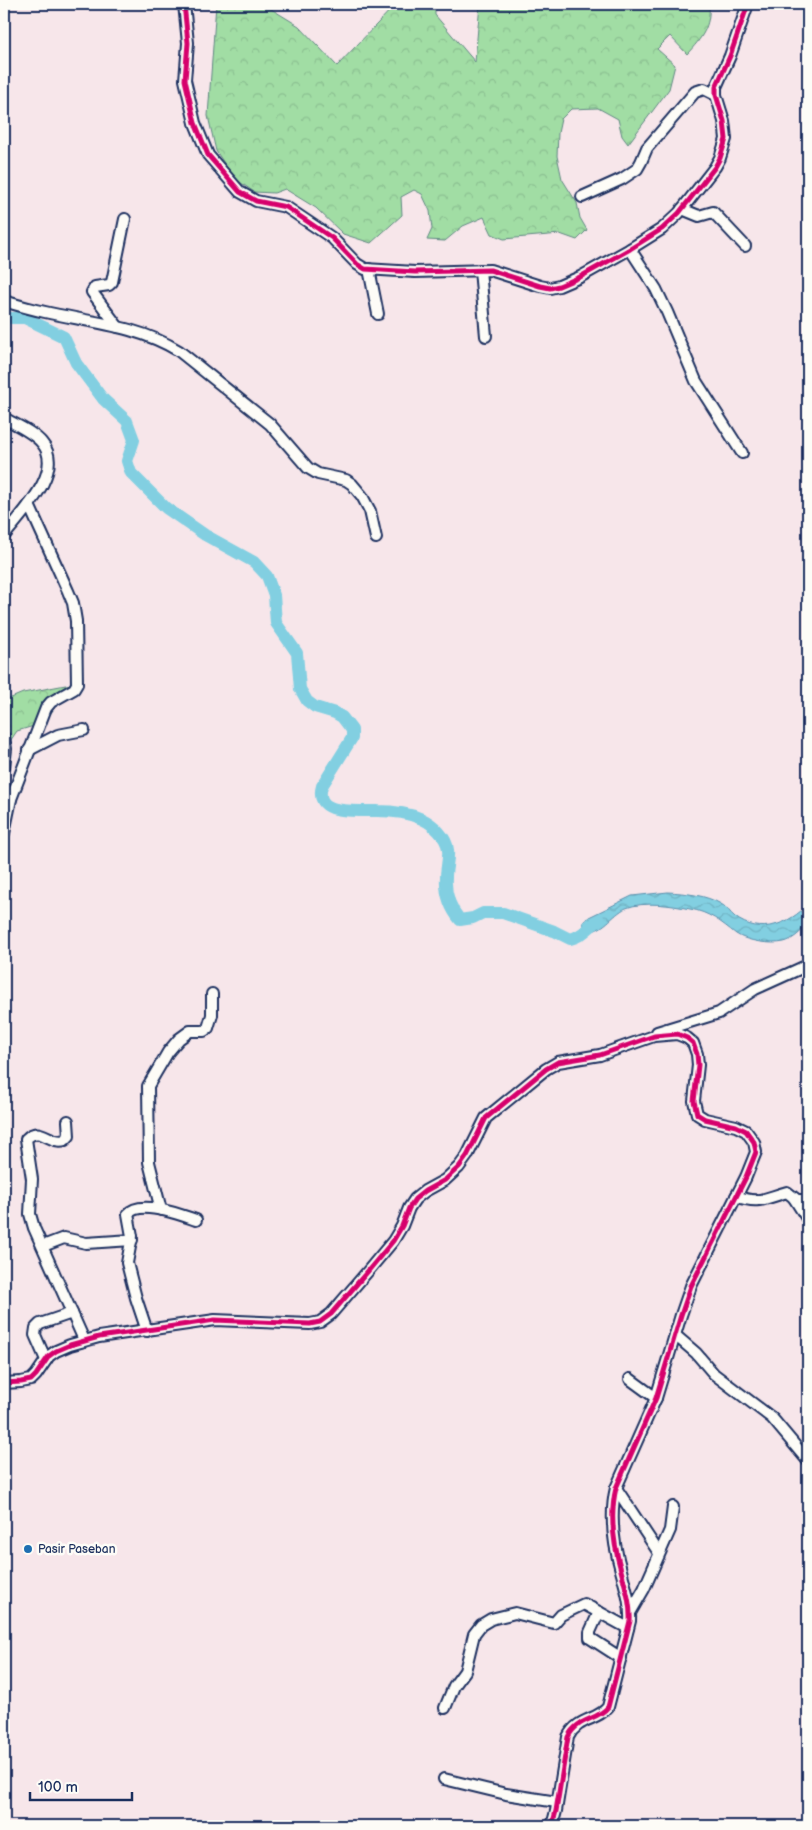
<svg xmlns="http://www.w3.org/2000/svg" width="812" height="1830" font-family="'Balsamiq Sans',sans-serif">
  <defs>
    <pattern id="forest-crowns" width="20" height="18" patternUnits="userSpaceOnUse" patternTransform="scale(1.25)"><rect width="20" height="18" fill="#a1dda4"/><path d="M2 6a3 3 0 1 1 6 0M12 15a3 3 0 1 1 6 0" fill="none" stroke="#8abe90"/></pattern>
    <pattern id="water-waves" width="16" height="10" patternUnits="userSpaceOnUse" patternTransform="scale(1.25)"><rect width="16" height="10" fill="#82cfe1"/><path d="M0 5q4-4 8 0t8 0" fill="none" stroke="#70b2c3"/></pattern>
  </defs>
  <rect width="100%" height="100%" fill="#f7e6ea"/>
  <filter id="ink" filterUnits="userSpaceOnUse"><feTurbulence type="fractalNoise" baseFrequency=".02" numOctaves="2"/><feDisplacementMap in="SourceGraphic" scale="10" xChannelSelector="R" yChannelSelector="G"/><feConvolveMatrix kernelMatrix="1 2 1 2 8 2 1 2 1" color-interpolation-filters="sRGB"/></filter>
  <g filter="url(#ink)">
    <g fill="url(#forest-crowns)" stroke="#5e8681">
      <path d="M216,4H263L299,26L337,66L396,4H435V15L475,62L480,4H709C711,26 702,38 687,54L670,36L657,49L675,65L669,89L628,144L622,136L618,119L598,108L571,109L561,119L558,133L557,156L562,179L577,203L580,218L587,230L577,240L560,234L504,239L492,234L484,217L463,226L445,241L427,240L432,229L430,211L422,194L414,190L401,197L402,215L371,243L343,234L316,208L285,189L274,193L254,192L234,178L216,151L208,116Z"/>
      <polygon points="71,684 44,723 17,731 4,750 4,701 23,693"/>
    </g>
    <path fill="url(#water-waves)" stroke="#598fad" d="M668,892C685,893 706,895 721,904C727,907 730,913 735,917C760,936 790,924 808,904V924C802,931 793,940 784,942C771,945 746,941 736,934C721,922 709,912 690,909C671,905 644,901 626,908C613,914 602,933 587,931L583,925V922L589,917L632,896Z"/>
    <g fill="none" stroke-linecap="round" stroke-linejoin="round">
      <path stroke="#82cfe1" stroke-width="12" d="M4,318H25L64,337L76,363L103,399L127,421L134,440L127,461L131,473L166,508L205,535L254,562L267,576L274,595L276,623L297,653L300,689L303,694L307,701L315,707L335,713L342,717L352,730V738L322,786C313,817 358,810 377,811C391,811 409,813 422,819C433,824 447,837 448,850C449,859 446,868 446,877C445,893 450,908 460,920L473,918L483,913H503L554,931L570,939C582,937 589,927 599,920"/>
      <defs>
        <g id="minor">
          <polyline points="184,4 188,43 185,80 195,123 208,155 240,192 256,201 286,207 332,238 357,264 365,269 415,272 490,270 540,286 550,288 559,286 580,277 630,249 662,229 679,213 715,167 720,158 726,139 724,121 716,95 716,87 730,56 748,4"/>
          <polyline points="582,197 622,179 637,169 641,162 647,148 695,92 704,89 716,95"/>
          <polyline points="682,209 699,216 713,212 745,246"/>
          <polyline points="630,249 656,289 667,312 696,381 742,453"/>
          <polyline points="369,269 378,314"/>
          <polyline points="480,270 486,336"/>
          <path d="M4,301C17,305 31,309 45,312C90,322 139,326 179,351L270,424L308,468L318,474L346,480L352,484L362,496L370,511L376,538"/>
          <polyline points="118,327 92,292 95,287 109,285 112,282 125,219"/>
          <path d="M4,418C16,425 33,432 42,443C66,471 20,515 4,536"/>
          <polyline points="4,737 6,749 4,767"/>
          <polyline points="29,750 58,735 84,730"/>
          <polyline points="4,794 11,799 4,833"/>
          <polyline points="11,799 46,708 51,702 74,689 77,684 76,621 73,603 68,591 29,505"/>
          <polyline points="657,1032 719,1013 755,989 808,965"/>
          <path d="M68,1121L69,1136L65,1140C50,1145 40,1124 26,1139L32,1179L30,1214L34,1228L84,1340"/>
          <path d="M736,1196C759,1205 765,1198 787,1192L797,1200H808"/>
          <polyline points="794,1198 808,1220"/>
          <polyline points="161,1210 149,1162 148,1086 168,1052 179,1039 190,1031 204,1031 208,1028 212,1015 212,994"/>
          <polyline points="43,1246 64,1238 86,1243 132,1240"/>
          <path d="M147,1331L136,1298L127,1263L132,1236L128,1214C140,1199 181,1215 196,1220"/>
          <polyline points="675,1335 696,1353 714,1374 772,1418 808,1461"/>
          <polyline points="46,1360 35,1335 36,1328 40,1324 72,1313"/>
          <polyline points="630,1379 656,1398"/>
          <path d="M4,1383L21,1382L31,1380L36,1375L49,1356L56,1351L70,1345L99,1337L215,1320L310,1324L320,1322L331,1314L368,1271L393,1241L402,1226L409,1208L415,1199L425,1191L445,1180L459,1167L467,1156L486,1118L546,1069L558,1062L600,1055L654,1036L677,1034L687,1038L693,1043L697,1054L698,1065L694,1101L697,1114L705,1119L736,1126L746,1131L754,1142L756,1152L746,1177L691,1286L681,1315L656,1398L616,1488C609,1517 614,1547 622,1574C626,1589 631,1605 630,1621L608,1707C597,1721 578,1717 568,1737L556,1811L552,1826"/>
          <polyline points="616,1488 659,1553"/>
          <polyline points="599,1612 590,1632 590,1638 621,1658"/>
          <polyline points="630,1613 644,1589 670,1530 673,1507"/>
          <polyline points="445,1708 454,1686 465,1671 474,1634 481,1625 491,1619 515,1613 554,1623 561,1615 584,1604 628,1628"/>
          <polyline points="444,1779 506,1794 557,1802"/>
        </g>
      </defs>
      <use href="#minor" stroke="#1b2f5e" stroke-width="14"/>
      <use href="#minor" stroke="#fdfcf7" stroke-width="10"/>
      <defs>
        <g id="cycleway">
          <polyline points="184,4 188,43 185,80 195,123 208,155 240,192 256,201 286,207 332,238 357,264 365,269 415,272 490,270 540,286 550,288 559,286 580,277 630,249 662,229 679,213 715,167 720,158 726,139 724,121 716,95 716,87 730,56 748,4"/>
          <path d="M4,1383L21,1382L31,1380L36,1375L49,1356L56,1351L70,1345L99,1337L215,1320L310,1324L320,1322L331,1314L368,1271L393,1241L402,1226L409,1208L415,1199L425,1191L445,1180L459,1167L467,1156L486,1118L546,1069L558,1062L600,1055L654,1036L677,1034L687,1038L693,1043L697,1054L698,1065L694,1101L697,1114L705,1119L736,1126L746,1131L754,1142L756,1152L746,1177L691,1286L681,1315L656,1398L616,1488C609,1517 614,1547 622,1574C626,1589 631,1605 630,1621L608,1707C597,1721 578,1717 568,1737L556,1811L552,1826"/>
        </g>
      </defs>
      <use href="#cycleway" stroke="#fdfcf7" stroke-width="8"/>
      <use href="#cycleway" stroke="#d6006c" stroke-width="5"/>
    </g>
  </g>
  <circle fill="#1f6fb2" stroke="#fdfcf7" stroke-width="2" cx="28" cy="1549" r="5"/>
  <g text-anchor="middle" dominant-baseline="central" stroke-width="5" stroke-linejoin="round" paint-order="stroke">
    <g font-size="12" fill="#1b2f5e" stroke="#fdfcf7" text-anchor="start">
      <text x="38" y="1549">Pasir Paseban</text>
    </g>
  </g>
  <rect width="812" height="1830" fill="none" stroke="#fdfcf7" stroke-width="20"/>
  <rect x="10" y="10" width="792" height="1810" fill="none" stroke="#1b2f5e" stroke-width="2" filter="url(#ink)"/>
  <path d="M30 1792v8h102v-8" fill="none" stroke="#1b2f5e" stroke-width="2.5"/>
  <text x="38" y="1792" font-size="15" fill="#1b2f5e" stroke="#fdfcf7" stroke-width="4" paint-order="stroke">100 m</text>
</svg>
